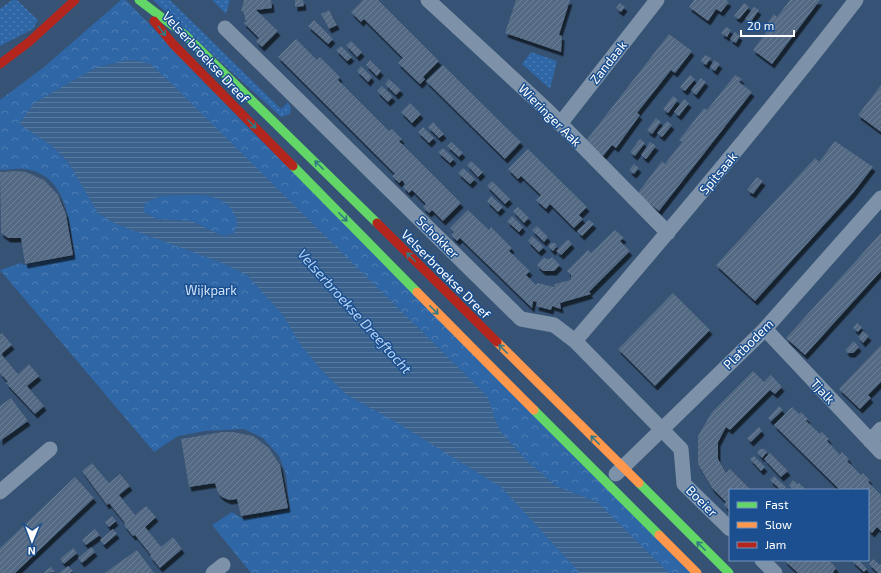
<svg xmlns="http://www.w3.org/2000/svg" width="881" height="573" font-family="'Exo 2',sans-serif">
  <defs>
    <pattern id="grass-dots" width="8" height="8" patternUnits="userSpaceOnUse"><rect width="8" height="8" fill="#2f66a5"/><path d="M2 2h.1M6 6h.1" fill="none" stroke="#4e7db2" stroke-width="1.8" stroke-linecap="round"/></pattern>
    <pattern id="forest-crowns" width="20" height="18" patternUnits="userSpaceOnUse"><rect width="20" height="18" fill="#2f66a5"/><path d="M2 6a3 3 0 1 1 6 0M12 15a3 3 0 1 1 6 0" fill="none" stroke="#4e7db2"/></pattern>
    <pattern id="water-rules" width="6" height="5" patternUnits="userSpaceOnUse"><rect width="6" height="5" fill="#3b618d"/><path d="M0 2.5h6" fill="none" stroke="#58799e"/></pattern>
    <pattern id="building-hatch" width="6" height="6" patternUnits="userSpaceOnUse"><rect width="6" height="6" fill="#526984"/><path d="M-1 1l2-2M0 6l6-6M5 7l2-2" fill="none" stroke="#6c8096"/></pattern>
    <filter id="shadow"><feDropShadow dx="2.5" dy="4.5" stdDeviation="0" flood-color="#0009"/></filter>
  </defs>
  <rect width="100%" height="100%" fill="#365274"/>
  <!-- grass -->
  <path fill="url(#grass-dots)" d="M12,0H17L38,20L33,29L0,46V9Z
    M153,0H170L281,109L288,102L291,109L290,114L281,117Z
    M212,0H230L226,14Z
    M531,52L557,61L550,89L522,64Z"/>
  <!-- forest -->
  <path fill="url(#forest-crowns)" d="M121,0H126L246,125L692,573H251L212,525L232,512L243,519L290,510L286,474L279,456L263,438L244,429L205,431L178,436L154,452L0,270L21,263L24,265L75,256C69,223 68,175 25,169C17,168 8,170 0,170V100L44,67Z"/>
  <!-- water -->
  <path fill="url(#water-rules)" fill-rule="evenodd" d="M135,60L150,64L170,82L488,397L494,417L501,432L527,461L556,486L597,502L669,573H580L501,487L394,421L347,395L323,372L300,344L283,315L247,275L220,262L116,224L98,213L68,162L52,146L19,124L34,103L95,68L123,61ZM161,196C184,196 217,189 232,210C238,219 238,223 234,233L225,236L220,235L192,221L157,219L144,212L145,203Z"/>
  <!-- building -->
  <path fill="url(#building-hatch)" filter="url(#shadow)" d="M244,0H271L272,8L256,10L278,31L262,47L256,41L259,38L243,22H246L243,11H241Z
    M295,0H303L304,6L295,7Z
    M363,0H378L439,61L423,77L425,79L420,84L398,63L403,58L364,19L361,22L351,12Z
    M516,0H570L559,35L562,36L561,52L505,33Z
    M694,0H726L729,2L721,12L716,9L708,21L689,7Z
    M790,0H820L772,64L753,50L769,28L766,25L774,14L777,17Z
    M620,3L625,7L621,12L616,8Z
    M744,3L749,7L739,19L734,16Z
    M754,7L759,10L750,23L745,19Z
    M329,10L337,25L329,29L321,14Z
    M314,20L333,39L328,44L308,26Z
    M726,27L731,30L727,37L721,33Z
    M735,32L740,36L736,43L730,39Z
    M669,34L692,51L675,73L671,70L637,113L640,115L616,148L612,145L603,156L585,142Z
    M296,39L317,60L320,57L340,77L338,80L389,131L392,129L402,139L399,141L461,203L443,221L432,210L429,213L423,207L426,204L412,190L409,193L403,187L405,184L402,180L399,183L392,176L395,174L278,57Z
    M351,41L362,52L357,57L346,45Z
    M341,46L352,57L347,61L336,50Z
    M705,55L711,58L706,65L701,61Z
    M370,60L381,71L377,76L366,65Z
    M714,60L720,64L715,71L710,67Z
    M443,65L521,142L505,159L426,81Z
    M361,66L372,77L368,82L357,71Z
    M690,75L695,79L685,91L680,87Z
    M735,75L742,79L739,82L752,92L659,211L637,194L662,161L665,164L682,142L679,140L704,108L707,110Z
    M701,78L706,82L696,95L691,90Z
    M389,79L401,90L396,95L385,84Z
    M881,85V132L858,115Z
    M382,86L393,97L388,102L377,91Z
    M673,96L678,100L668,113L663,109Z
    M684,99L689,103L679,116L674,112Z
    M410,103L421,114L412,123L401,112Z
    M656,118L661,122L652,134L647,130Z
    M667,121L672,125L662,137L657,133Z
    M433,122L444,134L439,138L428,127Z
    M423,127L434,138L429,143L418,132Z
    M640,139L645,143L635,156L630,152Z
    M835,141L873,167L853,193L755,301L716,265L815,158L819,162Z
    M452,142L463,153L459,157L447,146Z
    M650,142L656,146L646,159L641,155Z
    M443,148L454,159L450,163L438,152Z
    M528,149L587,207L579,215L583,219L574,228L550,204L546,209L536,200L541,195L521,176L518,179L508,169Z
    M471,161L483,172L478,177L467,165Z
    M634,164L639,168L634,174L629,170Z
    M463,168L475,179L470,184L458,173Z
    M15,171L26,172L44,180L58,195L66,214L73,255L25,264L21,238H8L1,233L0,172Z
    M757,177L763,181L753,194L747,190Z
    M492,181L510,199L505,204L487,186Z
    M491,196L503,207L498,212L487,201Z
    M518,207L529,218L524,223L513,211Z
    M468,210L489,230L491,227L512,248L509,251L530,271L526,275L536,285L538,283L554,287L555,284L571,280V275L567,271L588,250L591,253L615,230L624,238L620,241L630,251L589,292L591,294L560,303L561,309L552,306L551,310L536,306L537,302L533,301L532,308L460,238L457,241L451,235L454,232L450,228Z
    M512,216L523,227L519,232L507,221Z
    M589,220L594,224L582,236L577,231Z
    M537,226L548,237L544,242L532,230Z
    M881,233V271L805,355L786,338Z
    M532,236L544,247L539,252L528,241Z
    M568,239L572,244L561,255L556,251Z
    M551,243H555L557,246L553,251L548,246Z
    M544,257L546,259H550L552,257L560,265L554,271H543L537,265Z
    M673,293L710,330L655,386L618,349Z
    M857,323L862,327L858,332L853,328Z
    M863,331L869,336L863,343L858,337Z
    M2,333L12,345L1,354L18,374L29,364L39,376L27,386L44,406L35,414L6,383L8,382L0,373V335Z
    M854,341L859,347L853,353H848L845,350Z
    M881,345V382L868,395L871,398L860,409L839,389Z
    M753,371L764,382L771,375L782,387L775,394L770,390L730,430L726,427L718,442V459L726,473L730,469L751,490H730V511L724,505L726,502L712,488L698,464V436L712,412Z
    M11,398L28,421L0,441V406Z
    M779,406L783,410L771,421L768,418Z
    M792,407L799,414L801,412L808,419L806,421L820,434L822,432L829,439L827,441L840,455L842,452L849,459L847,461L861,475L863,473L870,480L868,482L881,495V531L877,527L872,533L868,529V490H840L774,425Z
    M759,427L762,431L751,442L747,438Z
    M222,432H233L253,436L269,448L280,465L288,508L241,516L237,499L229,500L222,497L218,493L215,483L189,487L181,439Z
    M760,449H764L767,452L762,458L757,452Z
    M770,453L788,471L781,477L764,459Z
    M754,456L765,467L761,471L750,459Z
    M92,463L109,483L120,474L130,486L119,495L135,515L146,506L156,517L145,527L161,547L173,537L182,549L160,568L150,556L151,555L135,535L133,536L124,525L125,523L109,503L107,505L82,471Z
    M774,476L786,487L783,490H781L770,480Z
    M75,477L94,498L15,573H0V548Z
    M793,480L797,484L799,483L806,490H793L789,485Z
    M112,516L116,521L109,527L105,522Z
    M95,529L100,535L86,545L82,540Z
    M113,529L117,534L104,545L100,540Z
    M91,547L95,552L82,563L78,558Z
    M73,548L77,553L64,564L60,559Z
    M137,550L154,573H105L113,567Z
    M873,559L880,565L881,564V573H878L869,564Z
    M784,560H829L836,568L833,572L834,573H798Z
    M853,560H859L867,569L864,572L852,561Z
    M68,566L73,571L70,573H59Z
    M51,567L55,572L43,573Z"/>
  <g fill="none" stroke-linecap="round" stroke-linejoin="round">
    <!-- street -->
    <path stroke="#7d92a8" stroke-width="15" d="M428,0L547,110L668,233
      M225,28L521,319L554,325L575,341L681,449L684,484L730,529
      M560,124L657,0
      M765,329L881,452
      M575,341C671,229 766,117 856,0
      M870,441L881,429
      M616,474L765,329L881,198
      M0,492L50,449
      M762,560L775,573
      M213,573L223,565"/>
    <!-- fast -->
    <path stroke="#63d668" stroke-width="9" d="M139,0L185,35L377,223
      M293,166L417,292
      M534,410L659,535
      M639,483L729,573"/>
    <!-- slow -->
    <path stroke="#ff974d" stroke-width="9" d="M417,292L534,410
      M497,342L639,483
      M659,535L697,573"/>
    <!-- jam -->
    <path stroke="#b3261e" stroke-width="9" d="M154,21L173,44L293,166
      M0,64L29,42L75,0
      M377,223L497,342"/>
  </g>
  <!-- one-way arrows -->
  <defs><path id="oneway-shaft" d="M-6 0H5M1.5-3L5.5 0L1.5 3" fill="none" stroke-width="1.6" stroke-linecap="round" stroke-linejoin="round"/></defs>
  <g stroke="#317883">
    <use href="#oneway-shaft" transform="translate(162 31) rotate(52)"/>
    <use href="#oneway-shaft" transform="translate(252 124) rotate(46)"/>
    <use href="#oneway-shaft" transform="translate(319 165) rotate(-135)"/>
    <use href="#oneway-shaft" transform="translate(343 217) rotate(45)"/>
    <use href="#oneway-shaft" transform="translate(411 257) rotate(-135)"/>
    <use href="#oneway-shaft" transform="translate(434 310) rotate(45)"/>
    <use href="#oneway-shaft" transform="translate(503 349) rotate(-135)"/>
    <use href="#oneway-shaft" transform="translate(595 440) rotate(-135)"/>
    <use href="#oneway-shaft" transform="translate(701 546) rotate(-135)"/>
  </g>
  <g text-anchor="middle" dominant-baseline="central" stroke-width="3" stroke-linejoin="round" paint-order="stroke">
    <!-- street labels -->
    <g font-size="13" fill="#fff" stroke="#1b4f8f">
      <text transform="translate(206 57) rotate(47)">Velserbroekse Dreef</text>
      <text transform="translate(608 62) rotate(-52)">Zandaak</text>
      <text transform="translate(550 115) rotate(45)">Wieringer Aak</text>
      <text transform="translate(718 173) rotate(-50)">Spitsaak</text>
      <text transform="translate(438 237) rotate(45)">Schokker</text>
      <text transform="translate(446 274) rotate(45)">Velserbroekse Dreef</text>
      <text transform="translate(748 344) rotate(-45)">Platbodem</text>
      <text transform="translate(823 391) rotate(47)">Tjalk</text>
      <text transform="translate(702 501) rotate(45)">Boeier</text>
    </g>
    <!-- park labels -->
    <g font-size="13" fill="#cfe3fa" stroke="#1b4f8f">
      <text x="211" y="290">Wijkpark</text>
    </g>
    <!-- water labels -->
    <g font-size="14" font-style="italic" fill="#b5d3f5" stroke="#1b4f8f">
      <text transform="translate(355 311) rotate(48)">Velserbroekse Dreeftocht</text>
    </g>
  </g>
  <!-- legend -->
  <rect x="729" y="489" width="140" height="72" fill="#1b4f8f" stroke="#7695bc"/>
  <rect x="737" y="502" width="20" height="6" fill="#63d668" stroke="#7695bc"/>
  <text x="765" y="509" font-size="12" fill="#ffffff">Fast</text>
  <rect x="737" y="522" width="20" height="6" fill="#ff974d" stroke="#7695bc"/>
  <text x="765" y="529" font-size="12" fill="#ffffff">Slow</text>
  <rect x="737" y="542" width="20" height="6" fill="#b3261e" stroke="#7695bc"/>
  <text x="765" y="549" font-size="12" fill="#ffffff">Jam</text>
  <!-- north arrow -->
  <g transform="translate(32 541) rotate(181)" stroke="#1b4f8f" stroke-width="3" paint-order="stroke">
  <path d="M0-3L7 15L0 10L-7 15Z" fill="#ffffff"/>
  <text y="-6" font-size="11" font-weight="bold" text-anchor="middle" fill="#ffffff">N</text>
  </g>
  <!-- scale -->
  <path d="M741 30v6h53v-6" fill="none" stroke="#ffffff" stroke-width="2"/>
  <text x="747" y="30" font-size="12" fill="#ffffff" stroke="#1b4f8f" stroke-width="3" paint-order="stroke">20 m</text>
</svg>
